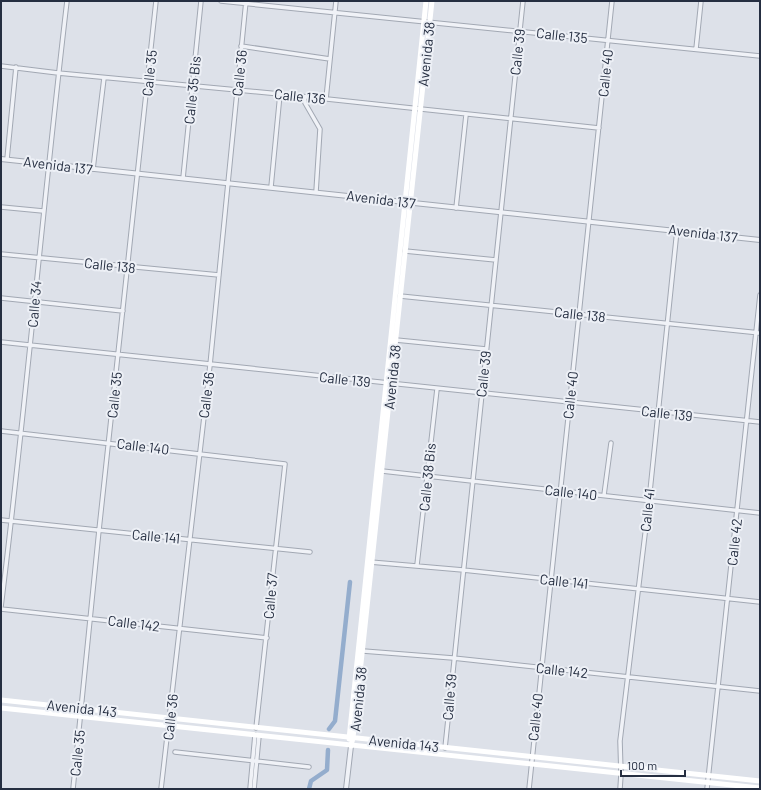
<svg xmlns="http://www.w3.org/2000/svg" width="761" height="790" font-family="Barlow,sans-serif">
  <rect width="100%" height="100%" fill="#dde1e9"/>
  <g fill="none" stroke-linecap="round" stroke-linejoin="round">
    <!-- canal -->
    <path stroke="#94adcd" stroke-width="4.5" d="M329,729L335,721L350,582
      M309,789L311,781L327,770L328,750"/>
    <!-- minor casing -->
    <g stroke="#a2a8b3" stroke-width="5.5">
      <path id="minor" d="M221,1L760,56
        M241,46L330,59
        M696,49L701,1
        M1,66L58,73L280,94L599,128
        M304,97L305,103L320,129L316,192
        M326,99L336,1
        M7,159L16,67
        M93,169L104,78
        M183,178L201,1
        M271,187L280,94
        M1,207L43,211
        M456,208L466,115
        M405,251L496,260
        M1,254L219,275
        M400,296L760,333
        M1,298L123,311
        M396,340L486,349
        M1,342L760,422
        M1,431L285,464L256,728
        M382,471L760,513
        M604,495L611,443
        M1,520L310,552
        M370,562L463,570L760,602
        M417,565L437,389
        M1,607C26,405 43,203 67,1
        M1,609L267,638
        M363,651L453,658L760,691
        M445,748L523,1
        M175,752L309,767
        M73,789L99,530L156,1
        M161,789L210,365L246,1
        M250,789L255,735
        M254,789L259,736
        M529,789L612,1
        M620,789L621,774L620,741L649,501L677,230
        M707,789L760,295"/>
    </g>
    <!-- tertiary casing -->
    <g stroke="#a2a8b3" stroke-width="6">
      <path id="tertiary" d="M1,159L760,240
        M346,789L351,746"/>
    </g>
    <!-- minor -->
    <use href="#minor" stroke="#f0f2f7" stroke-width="3.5"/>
    <!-- tertiary -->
    <use href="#tertiary" stroke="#f0f2f7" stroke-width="4"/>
    <!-- secondary -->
    <path stroke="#fff" stroke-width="5" d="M1,700L760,781
      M1,708L760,788
      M349,739L426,1
      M351,746L353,738L432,1"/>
  </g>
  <g text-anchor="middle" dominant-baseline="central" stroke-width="4" stroke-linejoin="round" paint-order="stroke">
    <!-- street labels -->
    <g font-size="14" fill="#252e41" stroke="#edf0f6">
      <text transform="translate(562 35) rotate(6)">Calle 135</text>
      <text transform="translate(517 52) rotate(-84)">Calle 39</text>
      <text transform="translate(426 54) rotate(-84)">Avenida 38</text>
      <text transform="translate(149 73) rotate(-84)">Calle 35</text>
      <text transform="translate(239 73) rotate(-84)">Calle 36</text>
      <text transform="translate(605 73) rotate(-84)">Calle 40</text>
      <text transform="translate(192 90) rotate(-84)">Calle 35 Bis</text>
      <text transform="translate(300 96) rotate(6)">Calle 136</text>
      <text transform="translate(58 165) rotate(7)">Avenida 137</text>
      <text transform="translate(381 199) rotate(7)">Avenida 137</text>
      <text transform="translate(703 233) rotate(7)">Avenida 137</text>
      <text transform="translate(110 265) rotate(6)">Calle 138</text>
      <text transform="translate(34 304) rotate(-85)">Calle 34</text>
      <text transform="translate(580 314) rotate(6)">Calle 138</text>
      <text transform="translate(483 374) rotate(-84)">Calle 39</text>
      <text transform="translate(392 377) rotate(-84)">Avenida 38</text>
      <text transform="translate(345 379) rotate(6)">Calle 139</text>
      <text transform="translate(114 395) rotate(-84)">Calle 35</text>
      <text transform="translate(206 395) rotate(-83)">Calle 36</text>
      <text transform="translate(570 395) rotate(-84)">Calle 40</text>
      <text transform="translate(667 413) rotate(6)">Calle 139</text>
      <text transform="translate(143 446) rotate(7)">Calle 140</text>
      <text transform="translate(427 477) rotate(-84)">Calle 38 Bis</text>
      <text transform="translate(571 492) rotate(6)">Calle 140</text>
      <text transform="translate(647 510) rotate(-84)">Calle 41</text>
      <text transform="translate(156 536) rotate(5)">Calle 141</text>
      <text transform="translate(734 542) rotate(-84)">Calle 42</text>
      <text transform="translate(564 581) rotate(6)">Calle 141</text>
      <text transform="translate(270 596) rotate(-85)">Calle 37</text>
      <text transform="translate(134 623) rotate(7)">Calle 142</text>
      <text transform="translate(562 670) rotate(6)">Calle 142</text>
      <text transform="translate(449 697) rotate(-85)">Calle 39</text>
      <text transform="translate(358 699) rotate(-84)">Avenida 38</text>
      <text transform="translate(82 708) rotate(6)">Avenida 143</text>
      <text transform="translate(170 717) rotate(-84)">Calle 36</text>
      <text transform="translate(535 717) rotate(-84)">Calle 40</text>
      <text transform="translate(404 743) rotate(6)">Avenida 143</text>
      <text transform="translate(77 753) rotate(-84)">Calle 35</text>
    </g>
  </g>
  <!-- border -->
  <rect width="761" height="790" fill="none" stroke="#252e41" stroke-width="4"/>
  <!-- scale -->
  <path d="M621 770v6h64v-6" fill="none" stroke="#252e41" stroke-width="2"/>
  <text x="627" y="770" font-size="12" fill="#252e41" stroke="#edf0f6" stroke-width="3" paint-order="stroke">100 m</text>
</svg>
